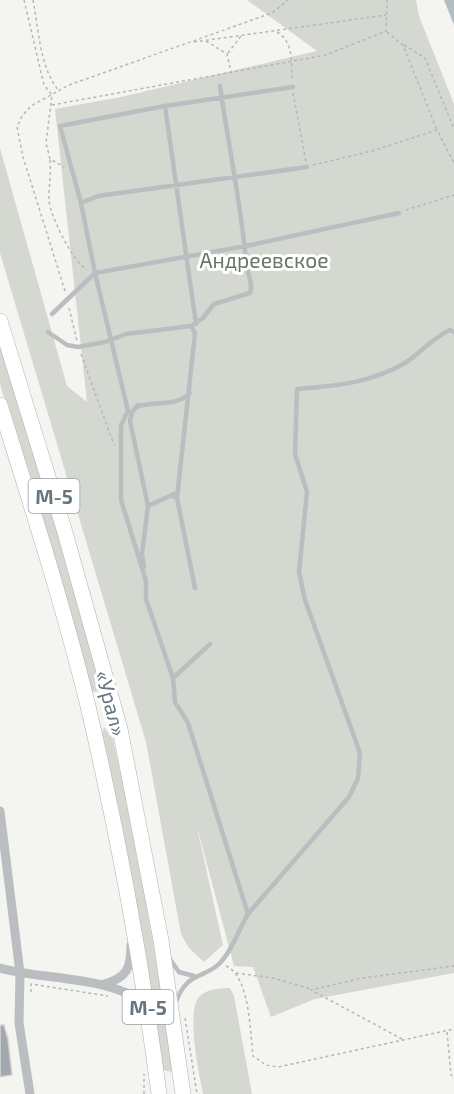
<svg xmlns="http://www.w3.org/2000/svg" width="454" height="1094" font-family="'Exo 2',sans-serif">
  <rect width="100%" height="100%" fill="#f4f4f1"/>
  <!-- green -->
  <path fill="#d4d8d1" d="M247,0H416L419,16L454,104V973L315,999L271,1017L253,967L234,966L196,823L223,945L204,962L189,948L181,934L146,742L0,253V148L67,386L87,402L55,109L121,97L317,51Z
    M0,339L101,680L100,689L96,692L92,691L0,384Z
    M104,727L113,739L136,844L174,1065L171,1072L163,1070L102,734Z
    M230,988L234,996L252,1094H203C199,1074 186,1012 199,997C207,988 220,989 230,988Z"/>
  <!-- water -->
  <path fill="#b2bec1" d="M444,0H454V25Z"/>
  <!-- building -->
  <path fill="#a2a9ad" stroke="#d6d5d4" stroke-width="1.5" d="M0,1025H4L8,1039L12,1075L0,1077Z"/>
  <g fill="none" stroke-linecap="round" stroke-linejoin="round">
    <!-- primary casing -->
    <g stroke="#aeb2b5" stroke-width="16">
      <path id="primary" d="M0,321L64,529L120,729L161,940L183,1094
        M0,405C31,505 63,604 88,706C118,834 142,964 159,1094"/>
    </g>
    <!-- path -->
    <path stroke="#b4b7b9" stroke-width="1.5" stroke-dasharray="3 3" stroke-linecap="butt" d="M24,0L44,85L52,95L46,143L50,159L64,167
      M33,0C39,30 39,66 59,91
      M277,32C294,42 291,62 292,79
      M387,32L403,45L437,130
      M206,41L227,54L231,72
      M194,42L386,15
      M404,45L425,58L454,129
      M228,53L241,36
      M293,93L306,162
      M52,105L326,55L386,31L387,0
      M50,160C51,174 49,186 49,199C49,215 74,263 87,270
      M313,165L372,151L437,130L454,163
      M406,210L454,195
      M65,291L23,157L17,127L22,116L31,106L69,85L272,13L288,0
      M69,308L77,341
      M81,354L114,445
      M226,966C250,976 250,1032 253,1056L266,1065L278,1067L454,1029
      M236,973L273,978L311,989
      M31,992V984L108,996
      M129,1005L136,1013
      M185,1018L197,1094
      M447,1032L451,1075L454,1077
      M402,1039L311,990L362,978L454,966
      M144,1094V1074"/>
    <!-- lane -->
    <path stroke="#babec0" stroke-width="4.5" d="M165,106L196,324
      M81,203L98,196L307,167
      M52,314L95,273L246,246L399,213
      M48,332L67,345L78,347L105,342L126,334L191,326L203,318L214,304L250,293C254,283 246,272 246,261C241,204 228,143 220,86
      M138,405L132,412L130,421L148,506L142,554L144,567
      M136,407C152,400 176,408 190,393
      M173,496L177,498L195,588
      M177,498L195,333L191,326
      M148,506L174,494
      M173,678L210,644
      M248,914L349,797L358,778L360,753L305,600L299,572L307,492L295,454L297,389C335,386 371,383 405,363C421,353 432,338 450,330L454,332
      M169,958L179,972L194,976
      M176,1002C187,971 204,979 220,963C232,951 239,929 248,914L188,723L175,702L173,678L146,599V581L121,500V425L128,411L95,273L81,203L60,126L165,106L293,87"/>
    <!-- street -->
    <path stroke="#babec0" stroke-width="9" d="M0,811L20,973L19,1023L30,1094
      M0,968C38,979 111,977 139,1001
      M104,984C127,978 131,968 131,945"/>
    <!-- primary -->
    <use href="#primary" stroke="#fff" stroke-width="15"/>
  </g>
  <g text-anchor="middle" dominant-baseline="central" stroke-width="6" stroke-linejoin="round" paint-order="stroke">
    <!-- shield labels -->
    <g fill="#fff" stroke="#959ea5" stroke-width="1.5">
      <rect x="28.5" y="479" width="51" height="34" rx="4.5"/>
      <rect x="122.5" y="990" width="51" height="34" rx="4.5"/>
    </g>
    <g font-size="20" font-weight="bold" fill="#67757e">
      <text x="54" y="496">М-5</text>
      <text x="148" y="1007">М-5</text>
    </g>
    <!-- park labels -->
    <g font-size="21" fill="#697665" stroke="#fff">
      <text x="264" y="259">Андреевское</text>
    </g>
    <!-- street labels -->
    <g font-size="21" fill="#67757e" stroke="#fff">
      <text transform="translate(112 703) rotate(75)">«Урал»</text>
    </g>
  </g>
</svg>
